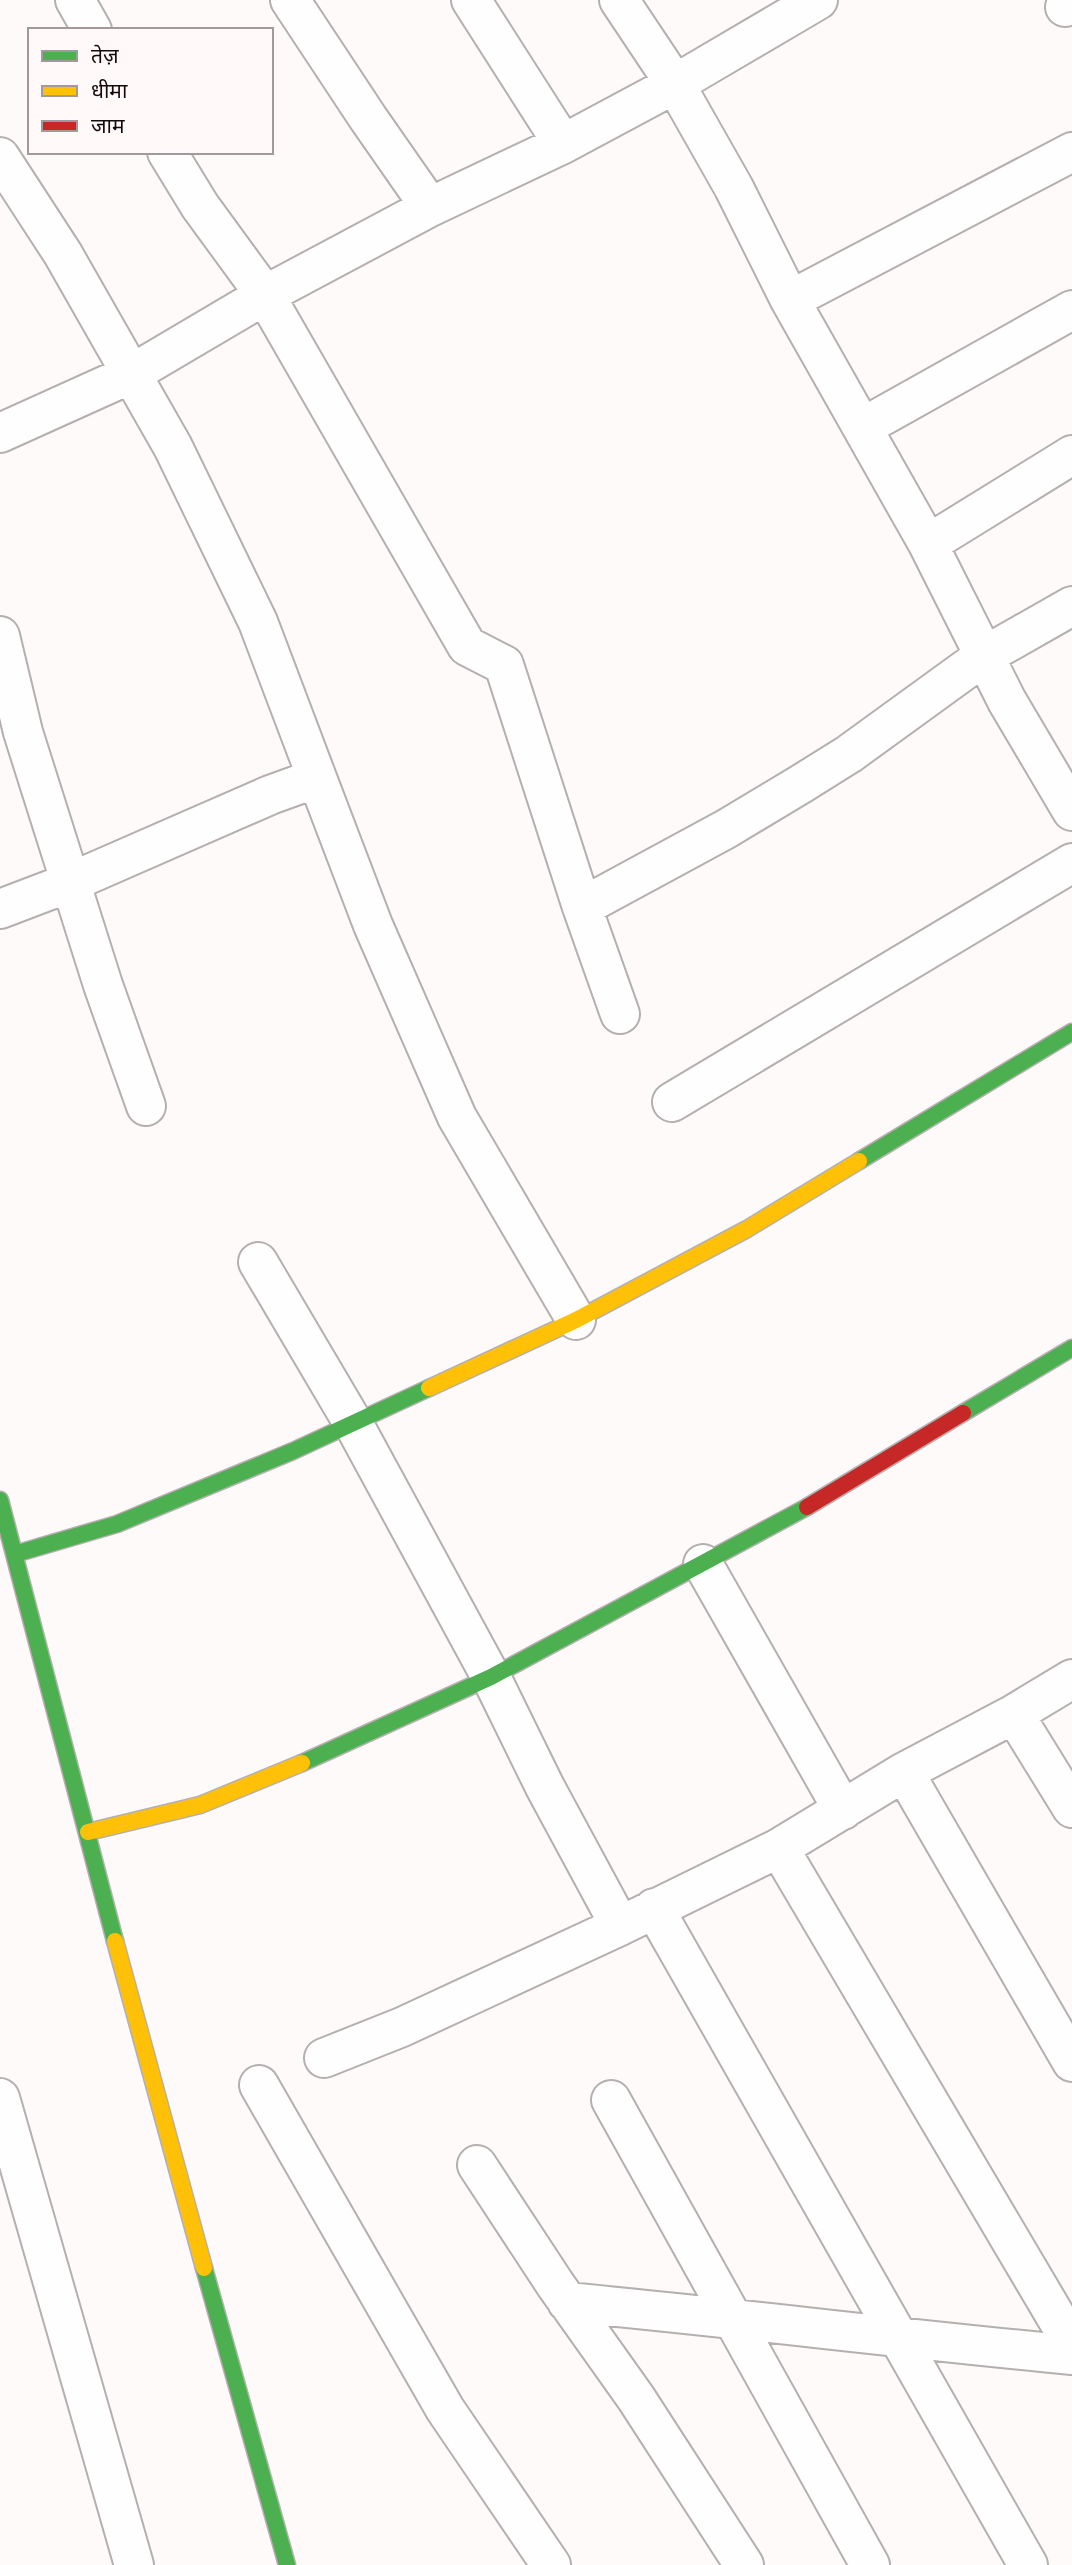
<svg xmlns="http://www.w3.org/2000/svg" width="1072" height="2565" font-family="'Exo 2','Noto Sans Devanagari',sans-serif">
  <rect width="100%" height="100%" fill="#fefafa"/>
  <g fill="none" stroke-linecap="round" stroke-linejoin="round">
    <!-- street casing -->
    <g stroke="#b5afaf" stroke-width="42">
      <path id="street" d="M75,0L92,30
        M290,0L368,118L430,207
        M471,0L563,144
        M619,0L675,84L734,188L790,300L928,544L1007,701L1072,811
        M1065,7L1072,3
        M167,152L200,206L265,295L467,646L504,665L582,907L620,1014
        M0,157L63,254L173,447L258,622L317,778
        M790,300L1072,152
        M863,427L1072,310
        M0,433L133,373L265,295L430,207L563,144L675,84L818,0
        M928,544L1072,455
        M0,636L23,732L103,985L146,1106
        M582,907L726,829L801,784L849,754L984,656L1072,606
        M0,909L71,882L270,795L317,778L373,925L457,1117L576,1320
        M672,1102L1072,863
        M258,1262L353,1423L491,1677L545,1787L620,1926
        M703,1564L843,1810
        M1014,1714L1072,1808
        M904,1772L1072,2062
        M779,1848L1072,2344
        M654,1908L1028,2565
        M324,2058L402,2027L620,1926L779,1848L904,1772L1014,1714L1072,1679
        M259,2085L445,2409L551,2565
        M0,2098L134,2565
        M611,2100L870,2565
        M477,2165L555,2284L636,2398L744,2565
        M567,2302C736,2318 904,2339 1072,2355"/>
    </g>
    <!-- fast casing -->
    <g stroke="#b5afaf" stroke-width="19">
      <path id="fast" d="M859,1161L1072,1032
        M963,1413L1072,1348
        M0,1500L115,1941
        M15,1554L117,1524L293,1451L429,1388
        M302,1763L491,1677L807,1507
        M204,2268L287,2565"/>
    </g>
    <!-- slow casing -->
    <g stroke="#b5afaf" stroke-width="19">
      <path id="slow" d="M429,1388L576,1320L747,1229L859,1161
        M88,1832L200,1805L302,1763
        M115,1941L204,2268"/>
    </g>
    <!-- jam casing -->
    <g stroke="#b5afaf" stroke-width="19">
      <path id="jam" d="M807,1507L963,1413"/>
    </g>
    <!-- street -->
    <use href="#street" stroke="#fffefe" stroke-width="38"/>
    <!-- fast -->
    <use href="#fast" stroke="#4caf50" stroke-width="16"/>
    <!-- slow -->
    <use href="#slow" stroke="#ffc107" stroke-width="16"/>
    <!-- jam -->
    <use href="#jam" stroke="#c62828" stroke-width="16"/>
  </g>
  <!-- legend -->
  <rect x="28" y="28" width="245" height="126" fill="#fff9f9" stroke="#a1999a" stroke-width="2"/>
  <rect x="42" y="51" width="35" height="10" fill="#4caf50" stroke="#a1999a" stroke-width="2"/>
  <text x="91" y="63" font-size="21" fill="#130a0b">तेज़</text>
  <rect x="42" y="86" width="35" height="10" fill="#ffc107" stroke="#a1999a" stroke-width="2"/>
  <text x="91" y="98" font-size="21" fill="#130a0b">धीमा</text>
  <rect x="42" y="121" width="35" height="10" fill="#c62828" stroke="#a1999a" stroke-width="2"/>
  <text x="91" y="133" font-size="21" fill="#130a0b">जाम</text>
</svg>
